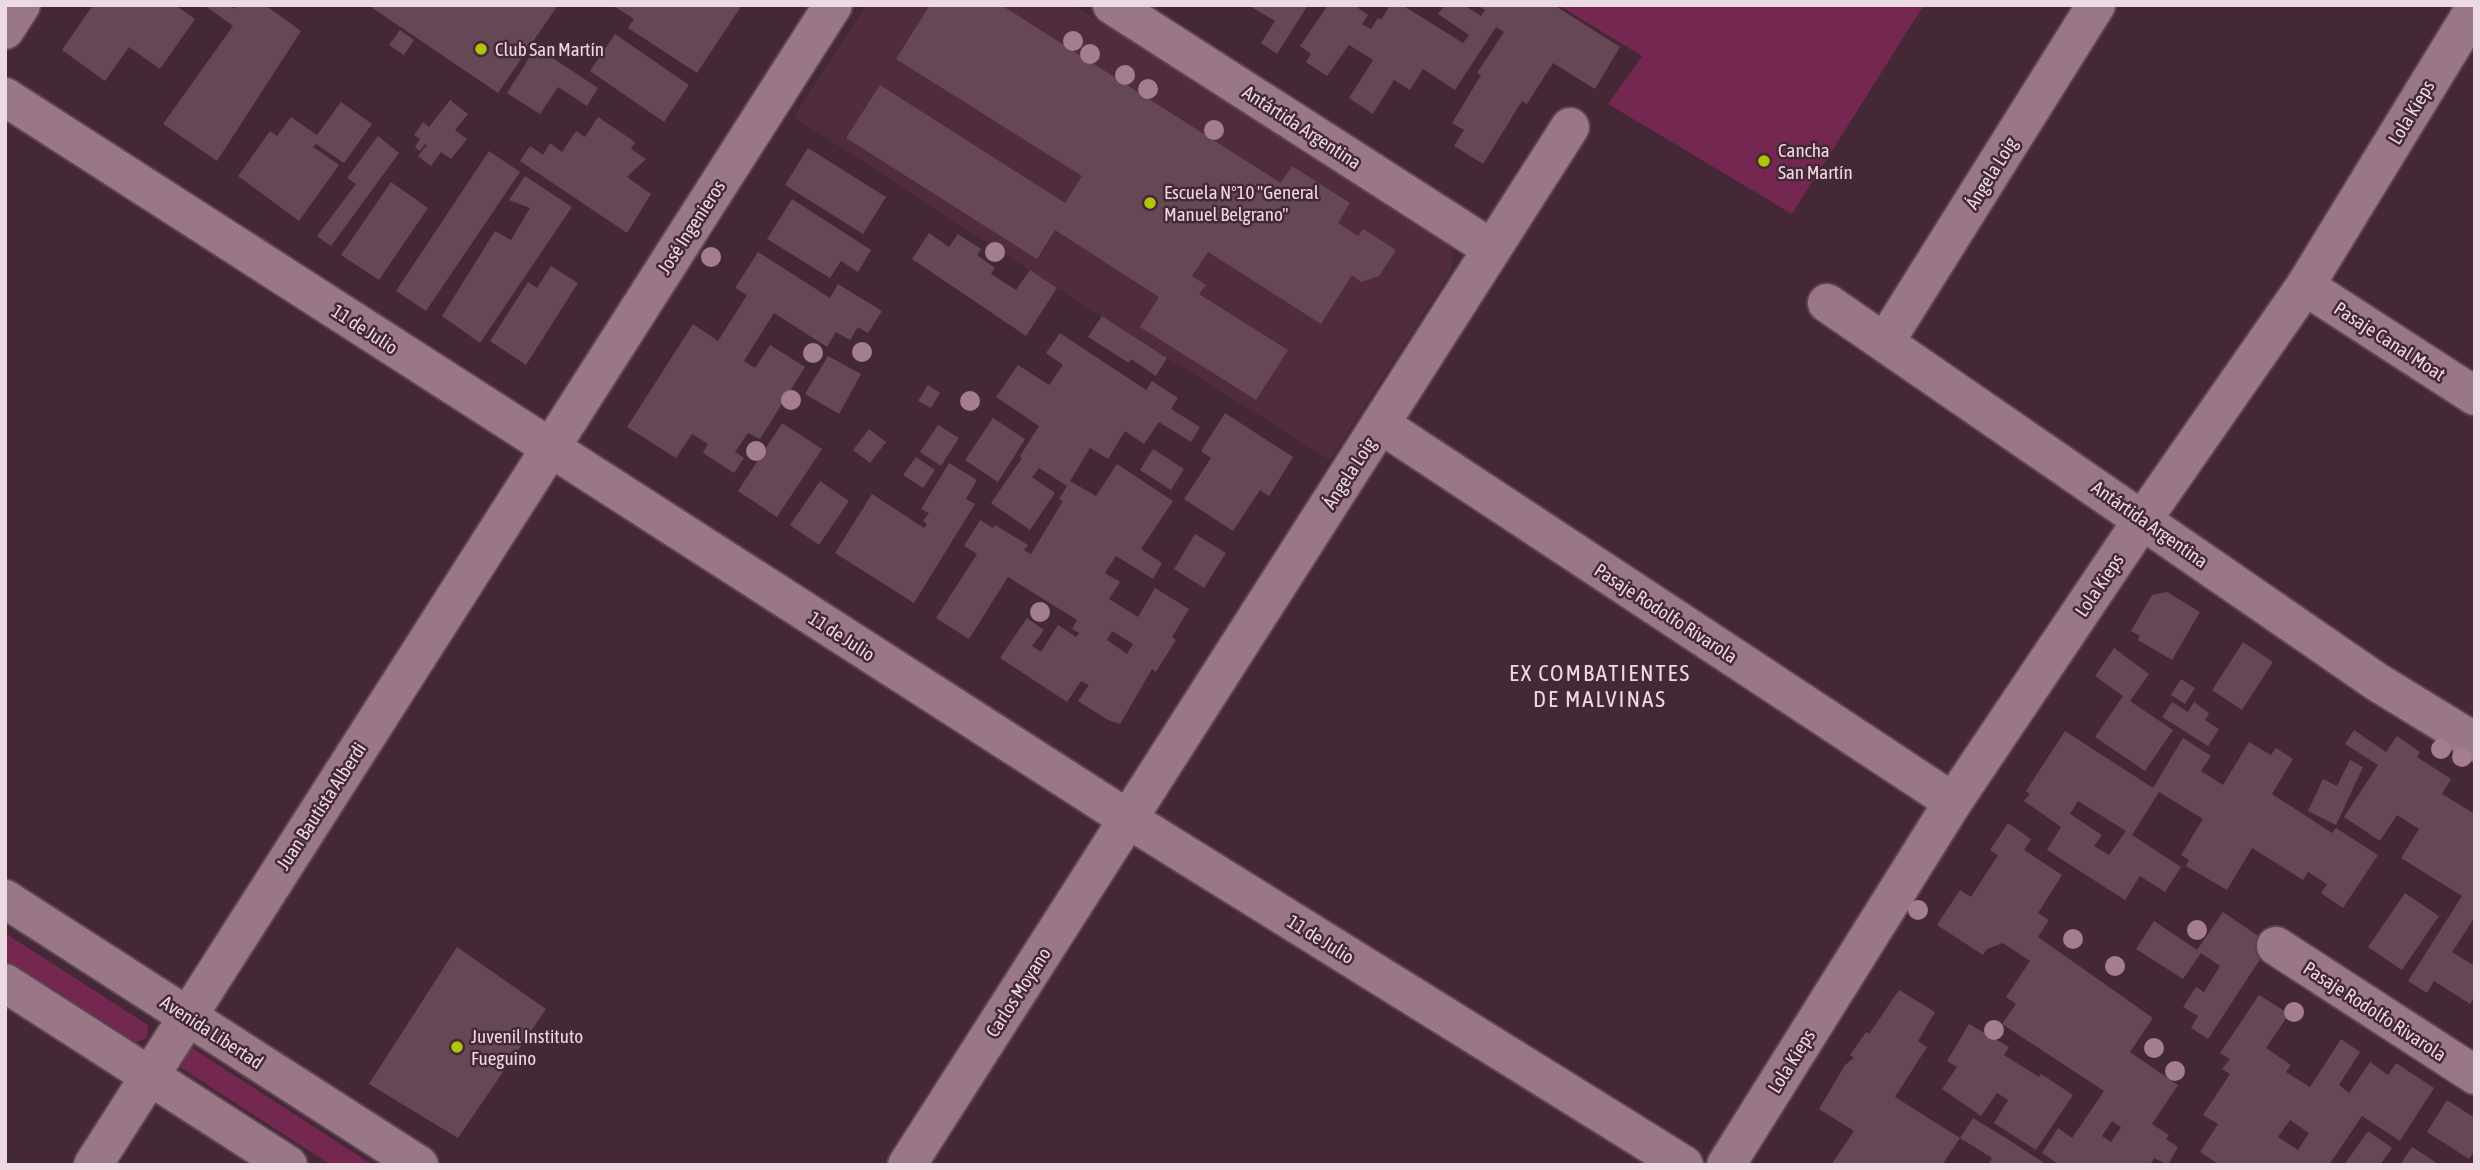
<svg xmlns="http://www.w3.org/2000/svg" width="2480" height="1170" font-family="'Asap Condensed',sans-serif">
  <rect width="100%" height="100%" fill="#442835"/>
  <!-- built -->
  <path fill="#502c3e" d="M866,5H1073L1440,234L1448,242L1453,253L1452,265L1448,276L1330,460L1057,288L794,117Z"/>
  <!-- green -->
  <path fill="#732751" d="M1558,5H1924L1792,214L1608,104L1642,56Z
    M5,933L148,1025L147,1038L136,1042L5,959Z
    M189,1046L373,1165H331L178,1066Z"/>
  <!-- building -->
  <path fill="#664756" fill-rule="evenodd" d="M93,5H175L195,19L160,69L129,47L105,81L62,50Z
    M204,5H229L234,9L237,5H265L301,31L217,161L163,124L233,26Z
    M368,5H558L498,93Z
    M612,5H742L697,73L628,28L634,19Z
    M930,5H1001L1281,183L1292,166L1350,203L1338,223L1358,236L1363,229L1396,250L1379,276L1361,282L1352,275L1321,324L1208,252L1192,276L1206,285L1199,294L1288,350L1256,400L1140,327L1159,297L1055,230L1037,259L846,138L880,85L1065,203L1082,176L896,59Z
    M1248,5H1308L1277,54L1261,43L1275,21Z
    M1328,5H1354L1368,15L1362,24L1371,29L1378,18L1381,20L1390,5H1402L1463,43L1469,35L1438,14L1445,5H1464L1481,16L1485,10L1477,5H1554L1620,47L1595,89L1553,63L1527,104L1522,101L1483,164L1454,146L1464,130L1452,123L1481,75L1477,73L1504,32L1496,27L1455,90L1423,69L1410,90L1394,80L1373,114L1349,98L1373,60L1349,45L1327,76L1306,62L1311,54L1300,46Z
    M400,30L414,40L404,55L389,45Z
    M615,34L689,85L664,122L590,71Z
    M536,47L598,88L587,106L558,87L540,114L507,93Z
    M450,100L468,114L455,130L467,139L451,159L441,152L431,166L418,156L427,145L425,144L420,151L415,147L420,139L414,135L423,122L429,127Z
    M341,102L372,124L344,163L316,144L313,147L339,165L299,221L238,176L270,131L277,136L291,117L317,135Z
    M598,117L635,142L631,149L646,159L627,177L651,194L627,233L520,161L530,146L543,155L550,143L562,152L576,131L585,137Z
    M378,136L399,153L331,246L317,236L356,184L347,178Z
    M808,148L886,197L863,234L785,185Z
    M489,151L520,172L426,311L396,291Z
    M525,176L572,207L480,343L442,316L495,231L511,240L530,208L509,200Z
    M391,182L428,208L379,280L341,255Z
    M792,199L871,250L858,272L841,261L830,278L767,239Z
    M929,233L949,247L958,234L981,249L977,255L995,268L991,274L1016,290L1030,270L1057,288L1026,336L912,259Z
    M758,252L830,298L838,284L882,311L868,333L858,327L850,340L836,332L827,347L774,313L744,361L755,368L770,345L805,367L760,439L748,433L735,452L744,458L734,473L703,453L708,444L692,434L676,458L627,427L693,324L718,341L747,295L735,288Z
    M551,266L578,283L526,365L490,341L528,282L537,288Z
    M1102,316L1167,358L1156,376L1131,359L1129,363L1088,337Z
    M1060,333L1146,390L1152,381L1178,398L1171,409L1200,427L1191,442L1159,422L1144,444L1125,431L1108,459L1090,448L1070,481L1096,496L1117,464L1173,501L1141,549L1162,563L1153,579L1116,556L1105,573L1120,582L1109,599L1138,617L1155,588L1189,609L1172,637L1176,640L1156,672L1152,669L1120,724L1108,720L1078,701L1089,685L1081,681L1067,702L1000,658L1027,618L1044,630L1032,646L1041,652L1058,625L1076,637L1079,633L1072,629L1077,620L1008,577L969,639L936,618L977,554L964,546L980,520L993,528L995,525L1028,545L1024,550L1031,554L1063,501L1059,499L1067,486L1039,468L1032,477L1055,493L1030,530L991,503L1022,458L1020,456L1039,426L996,397L1018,365L1049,385L1063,365L1046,353ZM1112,631L1133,644L1127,654L1107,640Z
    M828,356L861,374L839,414L805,394Z
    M928,385L940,393L931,408L918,401Z
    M1225,413L1293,457L1269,496L1260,490L1233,531L1184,499L1211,458L1201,451Z
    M993,418L1025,439L998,482L965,460Z
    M782,423L822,449L777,517L738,491Z
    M938,425L959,438L941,466L920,452Z
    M869,429L886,442L870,463L853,450Z
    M1153,449L1184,469L1171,490L1140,470Z
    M916,457L935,470L923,488L903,475Z
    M949,463L977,480L966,499L975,504L914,603L835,553L872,494L924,528L927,524L923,521L929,513L921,509Z
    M820,481L849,501L819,545L790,525Z
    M1195,534L1226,553L1204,588L1174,569Z
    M2167,592L2200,612L2172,660L2138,640L2140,636L2131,631L2152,595Z
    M2243,642L2273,662L2242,710L2212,690Z
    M2114,648L2149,674L2130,701L2173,730L2145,771L2095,737L2123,696L2095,676Z
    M2181,679L2195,688L2185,704L2171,695Z
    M2172,702L2188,712L2194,702L2209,713L2205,720L2219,729L2208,746L2162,717Z
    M2354,730L2386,752L2397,736L2420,752L2417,757L2451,779L2442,794L2475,814V917L2452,952L2475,966V996L2470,1004L2434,981L2427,993L2408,981L2462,896L2401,858L2419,829L2397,815L2380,841L2344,817L2378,765L2345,744Z
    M2065,731L2153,788L2183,738L2211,756L2201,771L2223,785L2249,742L2271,755L2276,748L2293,759L2272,794L2332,833L2336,828L2378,855L2343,908L2321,893L2327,884L2308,872L2303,880L2252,848L2227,890L2186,866L2189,860L2181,855L2203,819L2159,792L2132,835L2181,867L2165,892L2140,876L2125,900L2047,850L2061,827L2024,801L2030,794L2026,791ZM2078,801L2126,831L2109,855L2094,846L2102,835L2070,814Z
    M2350,760L2363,767L2336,825L2308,811L2323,779L2337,786Z
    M2008,823L2031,839L2024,850L2062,875L2038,913L2049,920L2038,937L2153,1018L2130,1052L2178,1085L2152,1124L2169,1135L2166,1139L2178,1147L2168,1165L2154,1158L2150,1165H2060L2042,1153L2058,1128L2072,1138L2104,1091L2002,1024L2016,1004L2006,997L2030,961L2003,943L1987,949L1983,955L1937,925L1960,890L1971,897L1998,855L1990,850ZM2112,1121L2121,1127L2111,1142L2102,1136Z
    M2405,893L2439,916L2402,970L2368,947Z
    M2223,912L2270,944L2208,1039L2191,1028L2198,1016L2183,1007L2196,987L2204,992L2220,966L2201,953L2183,979L2136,949L2154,921L2197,950Z
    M457,947L546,1009L458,1138L369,1084Z
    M1899,990L1935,1012L1918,1041L1927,1047L1895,1097L1960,1138L1942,1165H1831L1854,1131L1819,1109L1845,1065L1854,1058L1850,1055L1866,1032L1869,1034Z
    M2259,995L2289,1014L2266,1048L2291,1065L2286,1072L2310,1087L2341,1039L2360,1052L2339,1085L2349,1093L2370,1062L2388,1075L2396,1063L2434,1088L2400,1141L2362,1116L2329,1165H2220L2200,1152L2218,1124L2203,1115L2230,1074L2222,1069L2230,1059L2220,1053ZM2290,1120L2309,1133L2298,1150L2278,1137Z
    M1969,1024L2009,1047L2004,1055L2039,1077L2041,1074L2073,1095L2036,1150L1994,1123L2008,1100L1997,1093L1981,1116L1942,1089L1957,1067L1947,1061Z
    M2447,1100L2475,1118V1150L2469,1159L2427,1132Z
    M1973,1118L2006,1138L2047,1165H1988L1992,1158L1960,1138Z
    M2368,1131L2392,1148L2380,1165H2344Z
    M2412,1147L2440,1165H2400Z"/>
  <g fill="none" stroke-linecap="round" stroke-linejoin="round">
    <!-- minor casing -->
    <g stroke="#5d4450" stroke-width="42">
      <path id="minor" d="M1112,5L1492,249
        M5,97L1128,819L1684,1165
        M2305,286L2475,396
        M1827,303L2377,682L2475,742
        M1885,342L2096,5
        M1380,424L1953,802
        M2276,946L2475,1075
        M93,1165L833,5
        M907,1165L1570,127
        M1726,1165L1953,802L2143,519L2305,286L2475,8"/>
    </g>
    <!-- tertiary casing -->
    <g stroke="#5d4450" stroke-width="42">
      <path id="tertiary" d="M5,30L21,5
        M5,899L419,1165
        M5,983L288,1165"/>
    </g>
    <!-- minor -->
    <use href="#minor" stroke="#997787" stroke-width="38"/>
    <!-- tertiary -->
    <use href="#tertiary" stroke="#997787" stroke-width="38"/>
  </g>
  <!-- trees -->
  <g fill="#a47d8f">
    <circle cx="1073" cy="41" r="10"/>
    <circle cx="1090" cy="54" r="10"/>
    <circle cx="1125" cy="75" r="10"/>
    <circle cx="1148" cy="89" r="10"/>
    <circle cx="1214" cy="130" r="10"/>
    <circle cx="995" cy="252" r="10"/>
    <circle cx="711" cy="257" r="10"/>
    <circle cx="862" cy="352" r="10"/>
    <circle cx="813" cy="353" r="10"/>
    <circle cx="791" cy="400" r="10"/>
    <circle cx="970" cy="401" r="10"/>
    <circle cx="756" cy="451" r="10"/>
    <circle cx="1040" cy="612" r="10"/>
    <circle cx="2441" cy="749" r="10"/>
    <circle cx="2462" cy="757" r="10"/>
    <circle cx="1918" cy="910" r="10"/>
    <circle cx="2197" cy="930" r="10"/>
    <circle cx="2073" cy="939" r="10"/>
    <circle cx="2115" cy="966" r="10"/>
    <circle cx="2294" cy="1012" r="10"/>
    <circle cx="1994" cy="1030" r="10"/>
    <circle cx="2154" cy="1048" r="10"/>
    <circle cx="2175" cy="1071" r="10"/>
  </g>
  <!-- markers -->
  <g fill="#afc506" stroke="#442835" stroke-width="2.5">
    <circle cx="481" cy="49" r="7"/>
    <circle cx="1764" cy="161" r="7"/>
    <circle cx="1150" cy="203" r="7"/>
    <circle cx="457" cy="1047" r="7"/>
  </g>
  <g text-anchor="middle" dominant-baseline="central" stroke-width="5" stroke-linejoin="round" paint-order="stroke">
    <!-- poi labels -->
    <g font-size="19" fill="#edd9e2" stroke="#442835" text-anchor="start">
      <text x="495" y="49">Club San Martín</text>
      <text x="1778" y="150">Cancha<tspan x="1778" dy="22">San Martín</tspan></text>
      <text x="1164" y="192">Escuela N°10 "General<tspan x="1164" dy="22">Manuel Belgrano"</tspan></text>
      <text x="471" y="1036">Juvenil Instituto<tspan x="471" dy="22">Fueguino</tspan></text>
    </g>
    <!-- street labels -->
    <g font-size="19" fill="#edd9e2" stroke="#442835">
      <text transform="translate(2411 112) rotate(-59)">Lola Kieps</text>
      <text transform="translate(1302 127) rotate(33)">Antártida Argentina</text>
      <text transform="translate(1991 173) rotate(-58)">Ángela Loig</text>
      <text transform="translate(691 227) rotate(-57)">José Ingenieros</text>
      <text transform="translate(365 329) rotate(33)">11 de Julio</text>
      <text transform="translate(2390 341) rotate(33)">Pasaje Canal Moat</text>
      <text transform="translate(1349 473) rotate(-57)">Ángela Loig</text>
      <text transform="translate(2150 524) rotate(35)">Antártida Argentina</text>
      <text transform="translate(2099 585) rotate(-56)">Lola Kieps</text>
      <text transform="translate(1666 613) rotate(33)">Pasaje Rodolfo Rivarola</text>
      <text transform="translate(842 636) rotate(33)">11 de Julio</text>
      <text transform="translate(321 806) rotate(-57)">Juan Bautista Alberdi</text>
      <text transform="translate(1321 939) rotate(32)">11 de Julio</text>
      <text transform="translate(1018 992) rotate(-57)">Carlos Moyano</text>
      <text transform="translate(2375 1011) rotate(33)">Pasaje Rodolfo Rivarola</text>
      <text transform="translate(212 1032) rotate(33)">Avenida Libertad</text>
      <text transform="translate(1791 1061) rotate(-58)">Lola Kieps</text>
    </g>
    <!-- quarter labels -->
    <g font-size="23" letter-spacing="2" fill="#edd9e2" stroke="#442835">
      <text x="1600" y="673">EX COMBATIENTES<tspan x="1600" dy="26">DE MALVINAS</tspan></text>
    </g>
  </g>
  <!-- border -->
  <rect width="2480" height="1170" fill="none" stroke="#edd9e2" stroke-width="14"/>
</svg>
